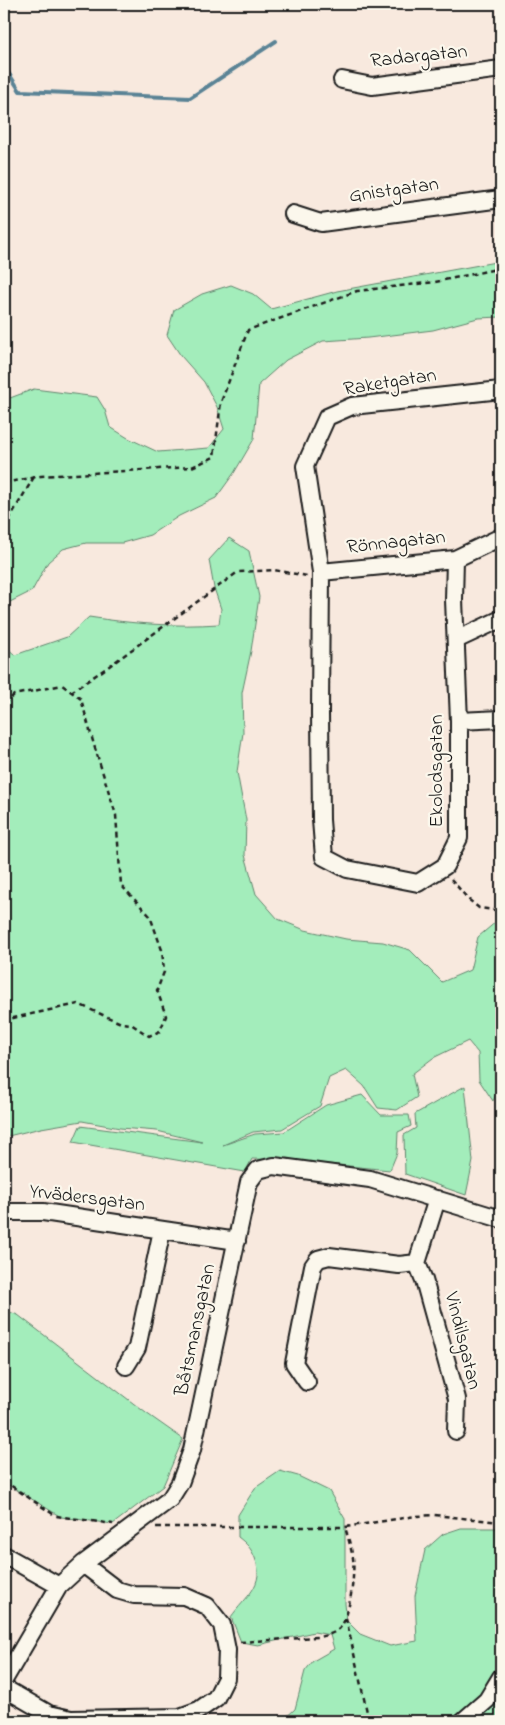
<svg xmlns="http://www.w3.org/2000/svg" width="505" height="1725" font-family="'Indie Flower',sans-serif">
  <rect width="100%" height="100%" fill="#f8e9de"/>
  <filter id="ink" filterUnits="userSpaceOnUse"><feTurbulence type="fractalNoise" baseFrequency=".02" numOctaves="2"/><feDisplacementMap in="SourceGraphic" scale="10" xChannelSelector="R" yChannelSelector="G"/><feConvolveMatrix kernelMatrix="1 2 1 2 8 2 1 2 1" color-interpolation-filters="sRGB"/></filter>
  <g filter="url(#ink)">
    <!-- green -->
    <path fill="#a3edbb" stroke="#60846c" d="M501,261V317L478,318L433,330L368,338L323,341L286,360L259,384L254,439L234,473L216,498L179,516L150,535L122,543H86L63,549L48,562L32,591L4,605V390L10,398L34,389L97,397L105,410L110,427L128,438L158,452L209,448L224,429L217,407L204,382L181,356L167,335L174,310L202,294L231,285L253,294L271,309L337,291Z
      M229,538L249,551L259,597L251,651L242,693L243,733L237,772L246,820L245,855L256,894L278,919L305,930L346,939L383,942L410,950L442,982L470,970L478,937L497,921H501V1084L493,1101L479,1080L478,1053L468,1041L433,1058L412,1074L417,1097L397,1110L378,1108L364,1086L346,1070L329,1078L320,1106L282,1129L253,1132L223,1145L255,1134L284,1132L326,1105L362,1095L381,1115H409L411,1126L398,1132L397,1153L390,1170L287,1160L252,1159L245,1172L73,1142L80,1126L202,1142L157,1131L120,1128L82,1121L41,1128L4,1137V645L15,655L67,637L89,617C133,624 175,627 219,624L221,609L214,588L209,560Z
      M465,1086L473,1161L466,1195L405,1174L404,1135L416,1128L415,1114Z
      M4,1310L18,1315L146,1413L183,1439L163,1486L113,1524L61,1517L4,1482Z
      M280,1471L298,1476L329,1491L345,1519V1604L347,1621L360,1634L390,1646L417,1641L415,1596L425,1550L443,1534L461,1528H501V1721H282L295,1709L305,1671L313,1661L334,1649L330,1635L314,1632L258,1645L241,1642L231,1617C245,1597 266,1585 255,1558C251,1548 247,1544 238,1537V1515L255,1488Z"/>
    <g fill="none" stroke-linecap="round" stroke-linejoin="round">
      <!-- stream -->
      <path stroke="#5a8395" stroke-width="4" d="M4,66L20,91L190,98L276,41"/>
      <!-- minor casing -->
      <g stroke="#1c1c1c" stroke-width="20">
        <path id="minor" d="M342,80L372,86L501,69
          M293,214L321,223L501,199
          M455,559L454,600L459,721V838L445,866L418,883L347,869L324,857L321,820L320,712L321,572L305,466L327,417L352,406L501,390
          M321,572L455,559L501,537
          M456,640L501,619
          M459,721L501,719
          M437,1199L417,1263L424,1280L457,1399L456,1431
          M7,1212H43L237,1241
          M126,1366L137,1348L162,1230
          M307,1382L294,1363L313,1266L318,1259L329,1256L399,1265L417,1263
          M4,1555L59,1586
          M4,1680L59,1586L83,1564L170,1499L180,1483L192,1450L249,1182L258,1170L274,1166L370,1179L501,1219
          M4,1688L49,1714L71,1719L180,1717L199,1710L216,1698L226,1678L227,1650L222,1625L207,1606L184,1596L134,1595L117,1590L83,1564
          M463,1721L487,1700L501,1677"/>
      </g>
      <!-- path -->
      <path stroke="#1c1c1c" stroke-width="2.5" stroke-dasharray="5 4" stroke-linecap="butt" d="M4,483L41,476L192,467L214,457L221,402L248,330L357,291L435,282L501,268
        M4,528L34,477
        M71,692L108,667L238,572L274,570L307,576
        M4,704L14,695L62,685L81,699L94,745L116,815L121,885L150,916L162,950L164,972L157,990L166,1016L160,1031L149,1036L131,1024L121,1023L78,1004L4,1020
        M451,879L468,899L479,908L501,911
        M4,1481L56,1516L113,1524
        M156,1527H345
        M346,1618L369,1721
        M240,1642L317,1637C325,1636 333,1634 339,1629C350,1619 355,1573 353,1558C351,1548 348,1537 345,1527L416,1516L434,1515L501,1522"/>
      <!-- minor -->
      <use href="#minor" stroke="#fbf7ec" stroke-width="16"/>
    </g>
  </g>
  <g text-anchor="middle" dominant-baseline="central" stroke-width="4.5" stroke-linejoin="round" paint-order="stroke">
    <!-- street labels -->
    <g font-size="20" fill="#1c1c1c" stroke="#fbf7ec">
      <text transform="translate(419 57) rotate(-6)">Radargatan</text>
      <text transform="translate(394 191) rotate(-8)">Gnistgatan</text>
      <text transform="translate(390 383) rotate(-9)">Raketgatan</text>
      <text transform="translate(396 543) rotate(-6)">Rönnagatan</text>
      <text transform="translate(437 771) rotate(-90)">Ekolodsgatan</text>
      <text transform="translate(87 1199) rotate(7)">Yrvädersgatan</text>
      <text transform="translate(196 1330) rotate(-78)">Båtsmansgatan</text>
      <text transform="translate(462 1341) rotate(76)">Vindilsgatan</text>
    </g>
  </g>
  <!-- margin -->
  <rect width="505" height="1725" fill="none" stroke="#fbf7ec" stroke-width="20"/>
  <rect x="10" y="10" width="485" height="1705" fill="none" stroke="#1c1c1c" stroke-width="2" filter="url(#ink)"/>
</svg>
